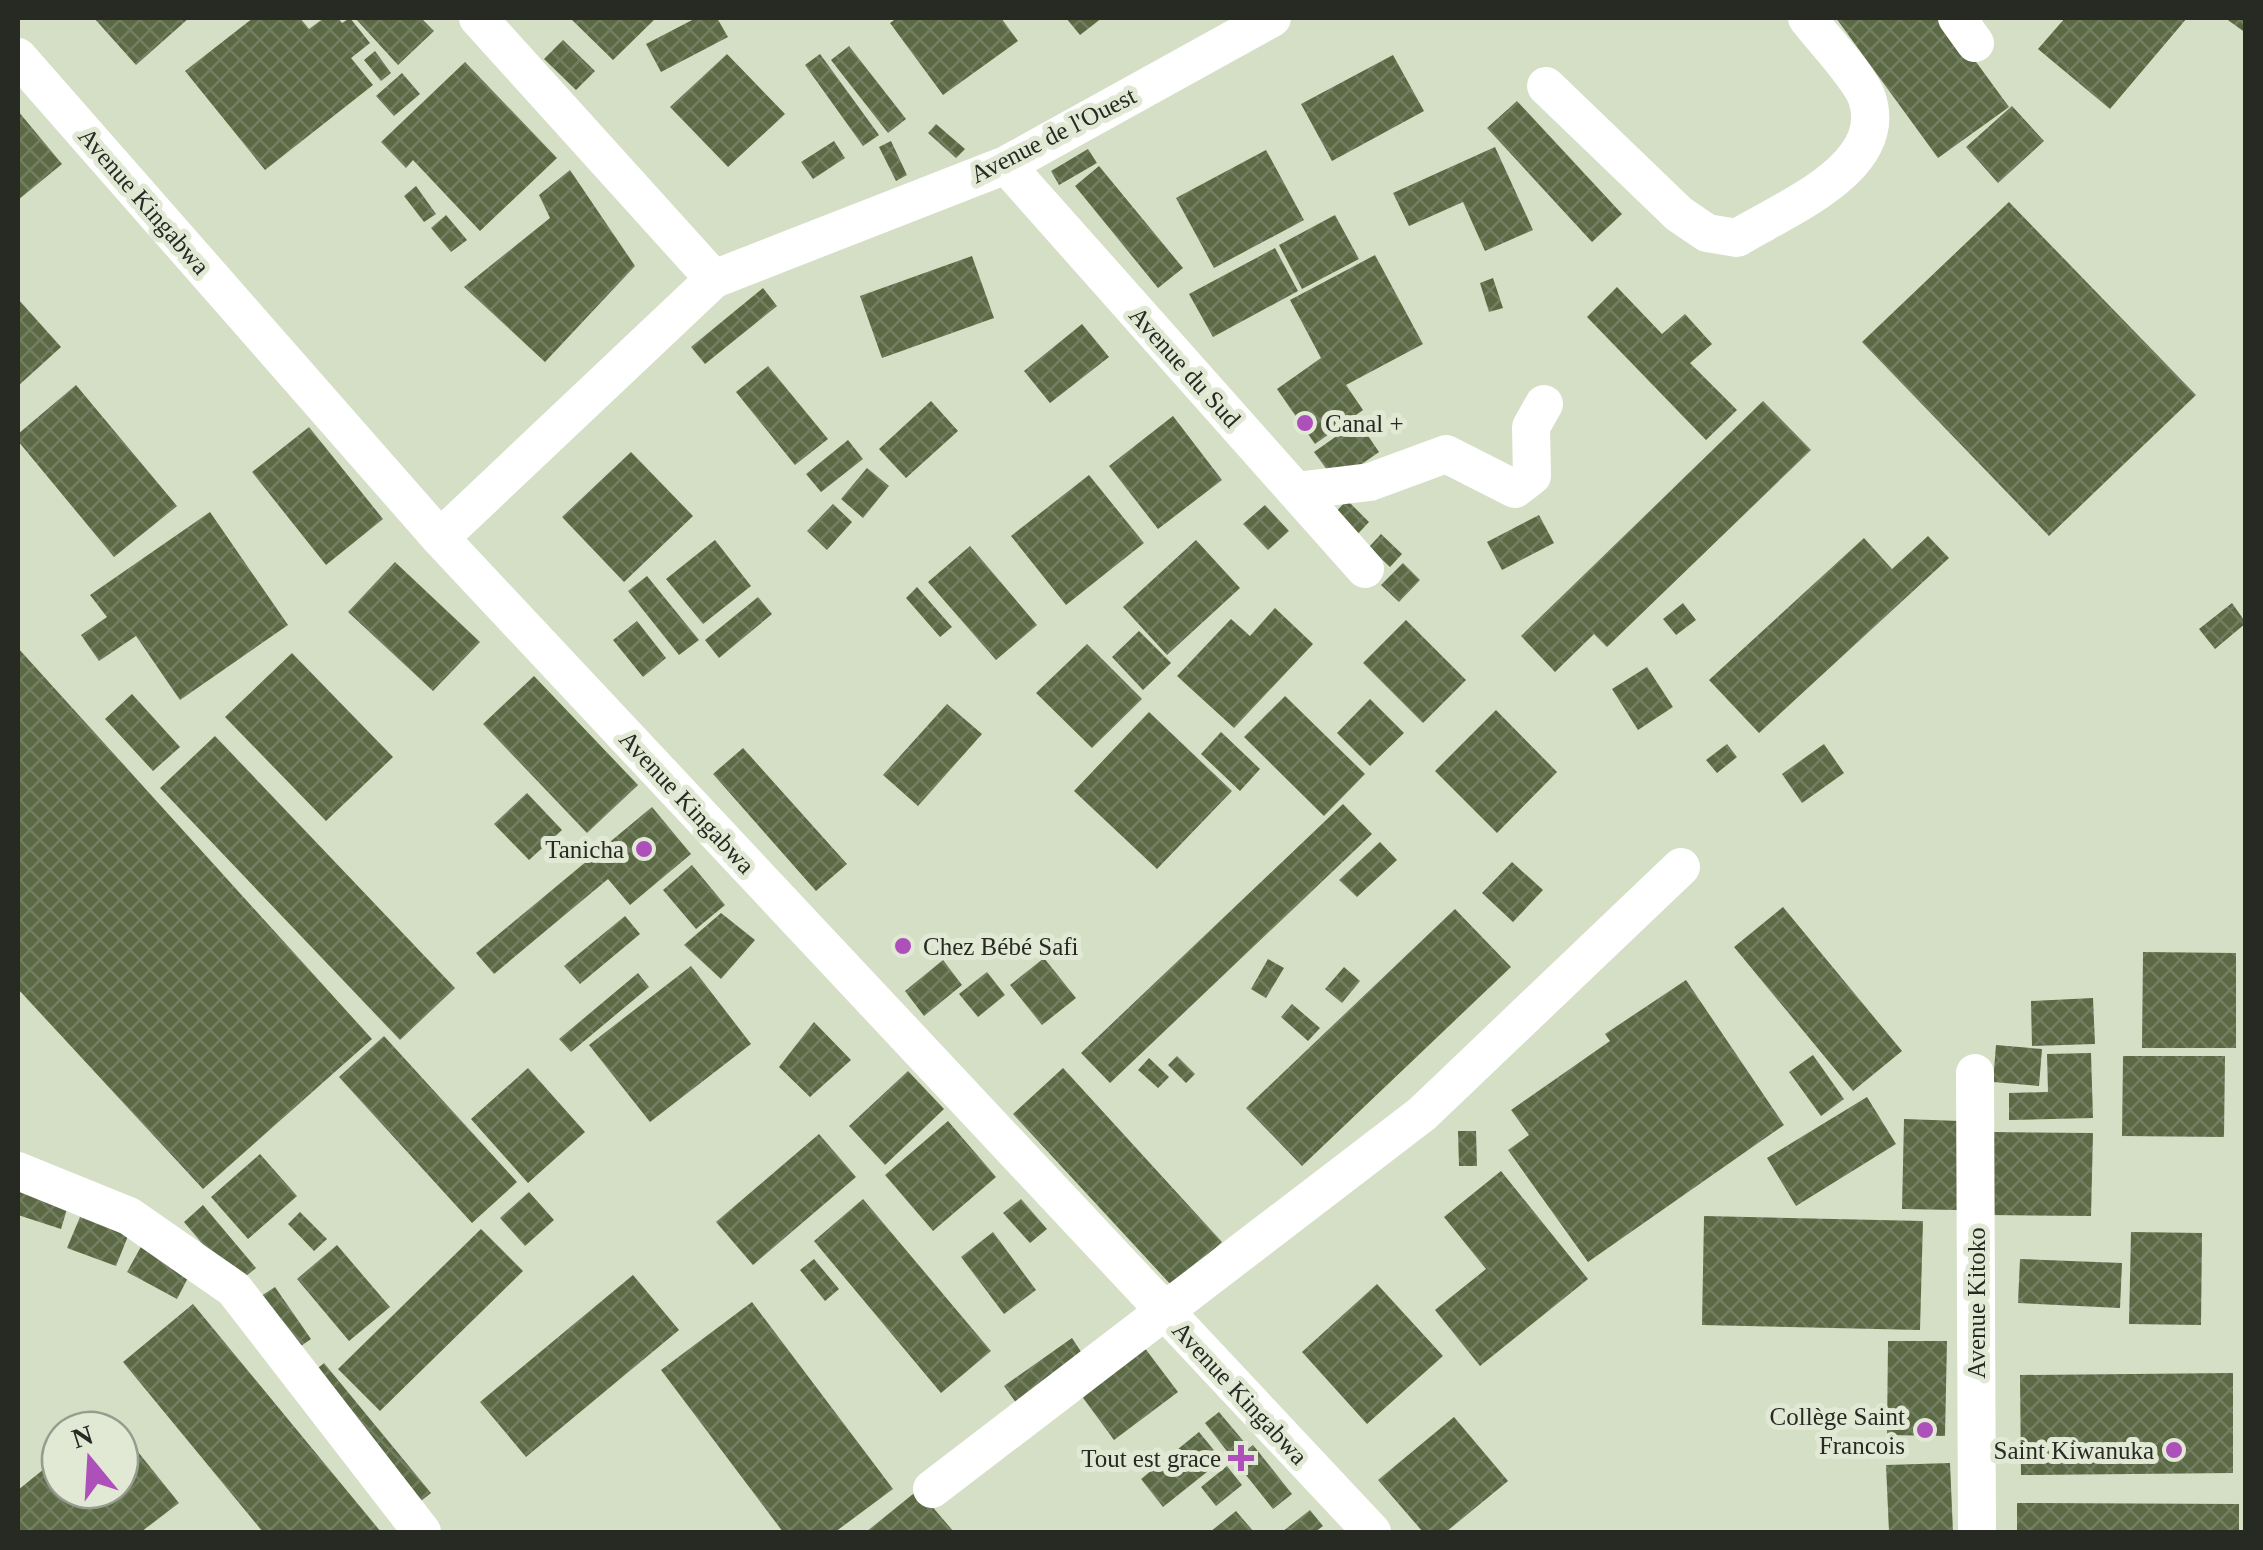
<svg xmlns="http://www.w3.org/2000/svg" width="2263" height="1550" font-family="'Times New Roman',serif">
  <defs>
    <pattern id="building-cross-hatch" width="8" height="8" patternUnits="userSpaceOnUse" patternTransform="scale(2.5)"><rect width="8" height="8" fill="#5b6944"/><path d="M0 0l8 8M0 8l8-8" fill="none" stroke="#747e62"/></pattern>
  </defs>
  <rect width="100%" height="100%" fill="#e1e9d5"/>
  <!-- built -->
  <path fill="#d4dfc5" fill-rule="evenodd" d="M18,18H2245V1532H18ZM60,1430H120V1490H60Z"/>
  <!-- building -->
  <path fill="url(#building-cross-hatch)" d="M94,18H189L136,65Z
    M253,18H300L309,29L324,18H338L342,23L350,18L370,43L351,58L373,85L265,170L185,71Z
    M355,18H421L434,31L398,65Z
    M570,18H656L613,60Z
    M696,18H717L728,37L661,72L646,44Z
    M897,18H1001L1018,41L943,95L890,23Z
    M1066,18H1102L1080,35Z
    M1836,18H1944L2009,107L1938,158Z
    M2065,18H2187L2110,109L2038,49Z
    M2225,18H2246V33Z
    M563,40L595,71L576,90L544,59Z
    M849,46L906,119L888,133L831,60Z
    M375,51L391,73L381,81L364,60Z
    M727,54L785,114L728,167L670,107Z
    M820,54L879,135L863,146L805,65Z
    M1393,55L1424,111L1332,161L1301,104Z
    M465,62L557,158L480,231L413,160L406,168L381,142Z
    M402,73L420,94L394,116L376,96Z
    M1517,101L1622,214L1592,242L1487,128Z
    M2012,106L2044,141L1998,183L1966,147Z
    M18,111L62,164L18,200Z
    M936,124L965,149L956,158L928,133Z
    M834,141L845,158L813,179L801,162Z
    M891,141L907,175L896,181L879,147Z
    M1495,147L1533,230L1485,251L1463,202L1409,226L1393,193Z
    M1088,149L1097,163L1059,185L1051,171Z
    M1266,150L1304,220L1214,268L1176,198Z
    M1099,166L1183,268L1158,288L1075,186Z
    M570,170L635,266L545,362L464,287L550,218L539,195Z
    M416,186L436,214L424,222L404,196Z
    M2009,202L2196,395L2049,536L1862,342Z
    M446,215L467,240L451,252L431,228Z
    M1335,215L1359,259L1302,289L1279,245Z
    M1275,248L1298,291L1213,337L1189,294Z
    M1375,255L1423,344L1346,385L1363,410L1315,444L1277,389L1321,358L1290,300Z
    M972,256L994,318L882,358L860,296Z
    M1493,278L1503,308L1489,312L1480,283Z
    M1617,287L1662,334L1685,314L1712,344L1690,363L1737,410L1706,440L1587,317Z
    M763,288L777,306L705,364L691,347Z
    M18,299L61,347L18,386Z
    M1082,324L1109,357L1050,403L1024,371Z
    M768,366L828,439L795,465L736,392Z
    M76,385L177,506L114,557L18,441V434Z
    M931,401L958,431L906,478L879,449Z
    M1763,401L1811,450L1607,647L1594,634L1555,672L1521,636Z
    M1173,416L1222,480L1158,529L1109,466Z
    M1358,421L1379,452L1336,482L1314,452Z
    M309,427L383,519L326,565L252,472Z
    M848,440L863,459L821,492L806,474Z
    M631,452L693,516L624,582L562,517Z
    M867,468L889,486L863,518L841,499Z
    M1089,475L1144,543L1066,605L1011,536Z
    M1347,500L1369,522L1353,539L1330,518Z
    M833,504L852,522L827,550L807,531Z
    M1265,505L1289,531L1268,550L1243,524Z
    M210,512L288,625L180,700L136,636L99,661L81,635L107,617L90,595Z
    M1539,515L1554,543L1502,570L1487,542Z
    M1381,534L1402,554L1390,567L1369,547Z
    M1928,536L1949,558L1759,733L1709,680L1864,538L1892,569Z
    M715,540L751,586L703,624L666,579Z
    M1196,540L1240,588L1167,655L1123,607Z
    M970,546L1037,625L996,660L928,582Z
    M395,562L480,642L433,691L348,612Z
    M1403,563L1420,580L1399,602L1381,585Z
    M647,576L699,640L679,655L628,591Z
    M917,587L952,627L940,637L906,598Z
    M758,597L772,614L719,658L705,640Z
    M1683,603L1696,620L1676,635L1663,619Z
    M2232,603L2246,623L2215,649L2199,629Z
    M1275,608L1313,644L1234,728L1177,676L1231,619L1250,636Z
    M1406,620L1466,680L1423,723L1363,663Z
    M637,621L666,658L643,677L613,640Z
    M1139,631L1171,663L1143,690L1112,657Z
    M1087,644L1142,699L1092,748L1036,693Z
    M18,648L372,1039L203,1189L18,989Z
    M292,653L393,757L326,821L225,717Z
    M1647,667L1673,707L1638,730L1612,689Z
    M534,676L638,785L587,833L483,724Z
    M132,694L180,747L153,771L105,719Z
    M1285,696L1365,774L1324,816L1244,737Z
    M1370,699L1404,733L1370,766L1337,733Z
    M947,704L982,734L918,806L883,775Z
    M1496,710L1557,772L1497,833L1435,771Z
    M1149,712L1232,791L1157,869L1074,791Z
    M1221,732L1260,769L1240,791L1201,754Z
    M215,736L455,988L400,1040L160,788Z
    M1727,744L1737,757L1717,773L1706,760Z
    M1824,744L1844,773L1802,803L1782,774Z
    M743,748L847,864L816,891L713,774Z
    M527,793L562,830L529,860L494,824Z
    M1343,804L1372,834L1110,1083L1081,1053Z
    M652,807L691,854L630,905L608,879L494,974L476,953Z
    M1380,842L1397,860L1357,897L1339,880Z
    M1512,862L1543,890L1513,922L1482,893Z
    M692,865L725,905L696,929L663,890Z
    M1783,907L1902,1051L1853,1091L1734,947Z
    M1455,909L1511,967L1302,1166L1246,1108Z
    M721,913L755,940L721,979L684,945Z
    M625,916L640,934L580,984L564,966Z
    M2143,952L2236,953V1048H2142Z
    M1044,958L1076,998L1042,1025L1010,985Z
    M1268,959L1284,968L1266,998L1251,989Z
    M943,960L962,985L924,1016L905,991Z
    M691,966L751,1044L650,1122L589,1045Z
    M1344,967L1360,981L1342,1003L1325,989Z
    M987,972L1005,995L978,1017L959,994Z
    M638,973L649,987L571,1052L559,1039Z
    M1686,980L1784,1125L1588,1262L1508,1150L1529,1135L1511,1110L1610,1041L1605,1034Z
    M2093,998L2095,1044L2032,1046L2031,1001Z
    M1292,1004L1320,1028L1308,1041L1281,1017Z
    M814,1022L851,1060L810,1097L779,1067Z
    M384,1036L517,1182L472,1223L339,1077Z
    M1996,1045L2042,1049L2039,1086L1993,1082Z
    M2091,1053L2093,1118L2009,1120V1093L2048,1092L2047,1054Z
    M1813,1055L1844,1099L1821,1116L1789,1072Z
    M1177,1056L1195,1074L1186,1083L1168,1065Z
    M2123,1056H2225L2224,1137L2122,1136Z
    M1149,1058L1169,1077L1158,1088L1138,1070Z
    M528,1068L585,1132L528,1183L471,1119Z
    M1063,1068L1222,1242L1173,1287L1013,1114Z
    M908,1071L944,1109L885,1165L849,1126Z
    M1867,1097L1896,1144L1796,1206L1767,1158Z
    M1904,1119L1960,1121L1957,1210L1902,1209Z
    M948,1121L996,1177L933,1231L885,1175Z
    M1458,1131H1476L1477,1166H1459Z
    M1989,1132L2093,1133L2091,1216L1988,1215Z
    M819,1134L856,1177L753,1265L716,1222Z
    M260,1154L297,1196L248,1239L211,1197Z
    M1501,1171L1588,1279L1480,1366L1435,1310L1486,1269L1444,1217Z
    M18,1181L70,1199L61,1229L18,1215Z
    M529,1192L554,1220L525,1246L500,1218Z
    M863,1199L991,1351L941,1393L814,1241Z
    M1021,1199L1047,1229L1030,1243L1003,1213Z
    M203,1205L256,1268L236,1284L184,1222Z
    M300,1212L327,1239L314,1251L288,1224Z
    M1704,1216L1923,1221L1920,1330L1702,1325Z
    M80,1217L128,1236L116,1266L67,1248Z
    M481,1229L523,1271L380,1411L338,1369Z
    M993,1232L1036,1290L1004,1314L961,1257Z
    M2131,1232L2202,1233L2201,1325L2129,1324Z
    M143,1243L192,1270L177,1299L127,1272Z
    M337,1245L390,1307L349,1341L297,1279Z
    M814,1259L839,1289L825,1301L800,1270Z
    M2020,1259L2122,1263L2120,1308L2018,1303Z
    M633,1275L679,1330L526,1457L480,1402Z
    M1377,1284L1443,1356L1367,1424L1302,1352Z
    M275,1287L311,1339L291,1353L255,1300Z
    M752,1302L893,1489L835,1532H783L661,1370Z
    M193,1304L381,1532H263L123,1362Z
    M1072,1338L1091,1367L1024,1414L1004,1386Z
    M1888,1341H1947L1945,1436L1887,1435Z
    M1141,1343L1178,1392L1114,1440L1078,1391Z
    M324,1363L431,1493L417,1504L311,1374Z
    M2233,1373V1473L2021,1475L2020,1375Z
    M1219,1412L1245,1443L1230,1455L1205,1423Z
    M110,1417L179,1503L141,1532H18V1490L60,1456V1490H120V1430H93Z
    M1454,1417L1508,1481L1446,1532H1423L1378,1480Z
    M1199,1432L1222,1460L1163,1507L1141,1479Z
    M1253,1445L1292,1494L1273,1509L1234,1460Z
    M1950,1463L1953,1532H1889L1886,1465Z
    M1227,1466L1242,1485L1216,1506L1201,1487Z
    M918,1490L954,1532H866Z
    M2017,1503L2239,1504V1532H2017Z
    M1310,1510L1323,1526L1315,1532H1282Z
    M1236,1511L1254,1532H1210Z"/>
  <g fill="none" stroke-linecap="round" stroke-linejoin="round">
    <!-- minor -->
    <path stroke="#fff" stroke-width="38" d="M478,18L714,279
      M1957,18L1975,43
      M18,57L440,538L1372,1532
      M1546,86L1679,214L1707,233L1737,238C1784,209 1890,168 1867,98C1859,76 1822,38 1807,18
      M1006,165L1365,569
      M1296,491L1370,482L1446,454L1515,489L1532,476L1531,427L1544,404
      M440,538L714,279L1006,165L1272,18
      M1975,1073L1977,1532
      M18,1171L129,1216L234,1289L422,1532
      M932,1489L1422,1114L1681,867"/>
  </g>
  <!-- markers -->
  <g fill="#ad50ba" stroke="#e1e9d5" stroke-width="4">
    <circle cx="1305" cy="423" r="10"/>
    <circle cx="644" cy="849" r="10"/>
    <circle cx="903" cy="946" r="10"/>
    <circle cx="1925" cy="1430" r="10"/>
    <circle cx="2174" cy="1450" r="10"/>
    <path d="M1236 1443h10v10h10v10h-10v10h-10v-10h-10v-10h10z"/>
  </g>
  <g text-anchor="middle" dominant-baseline="central" stroke-width="10" stroke-linejoin="round" paint-order="stroke">
    <!-- street labels -->
    <g font-size="25" fill="#272a23" stroke="#e1e9d5">
      <text transform="translate(1053 135) rotate(-27)">Avenue de l'Ouest</text>
      <text transform="translate(144 201) rotate(49)">Avenue Kingabwa</text>
      <text transform="translate(1185 367) rotate(48)">Avenue du Sud</text>
      <text transform="translate(687 802) rotate(47)">Avenue Kingabwa</text>
      <text transform="translate(1976 1303) rotate(-90)">Avenue Kitoko</text>
      <text transform="translate(1240 1393) rotate(47)">Avenue Kingabwa</text>
    </g>
    <!-- poi labels -->
    <g font-size="25" fill="#272a23" stroke="#e1e9d5" text-anchor="end">
      <text x="1325" y="423" text-anchor="start">Canal +</text>
      <text x="624" y="849">Tanicha</text>
      <text x="923" y="946" text-anchor="start">Chez Bébé Safi</text>
      <text x="1905" y="1416">Collège Saint<tspan x="1905" dy="29">Francois</tspan></text>
      <text x="2154" y="1450">Saint Kiwanuka</text>
      <text x="1221" y="1458">Tout est grace</text>
    </g>
  </g>
  <!-- border -->
  <rect width="2263" height="1550" fill="none" stroke="#272a23" stroke-width="40"/>
  <!-- north arrow -->
  <g transform="translate(90 1460) rotate(342)"><circle r="48" fill="#e1e9d5" stroke="#979d8e" stroke-width="2.5"/>
  <path d="M0-8L18 38L0 25L-18 38Z" fill="#ad50ba"/>
  <text y="-15" font-size="28" font-weight="bold" text-anchor="middle" fill="#272a23">N</text>
  </g>
</svg>
